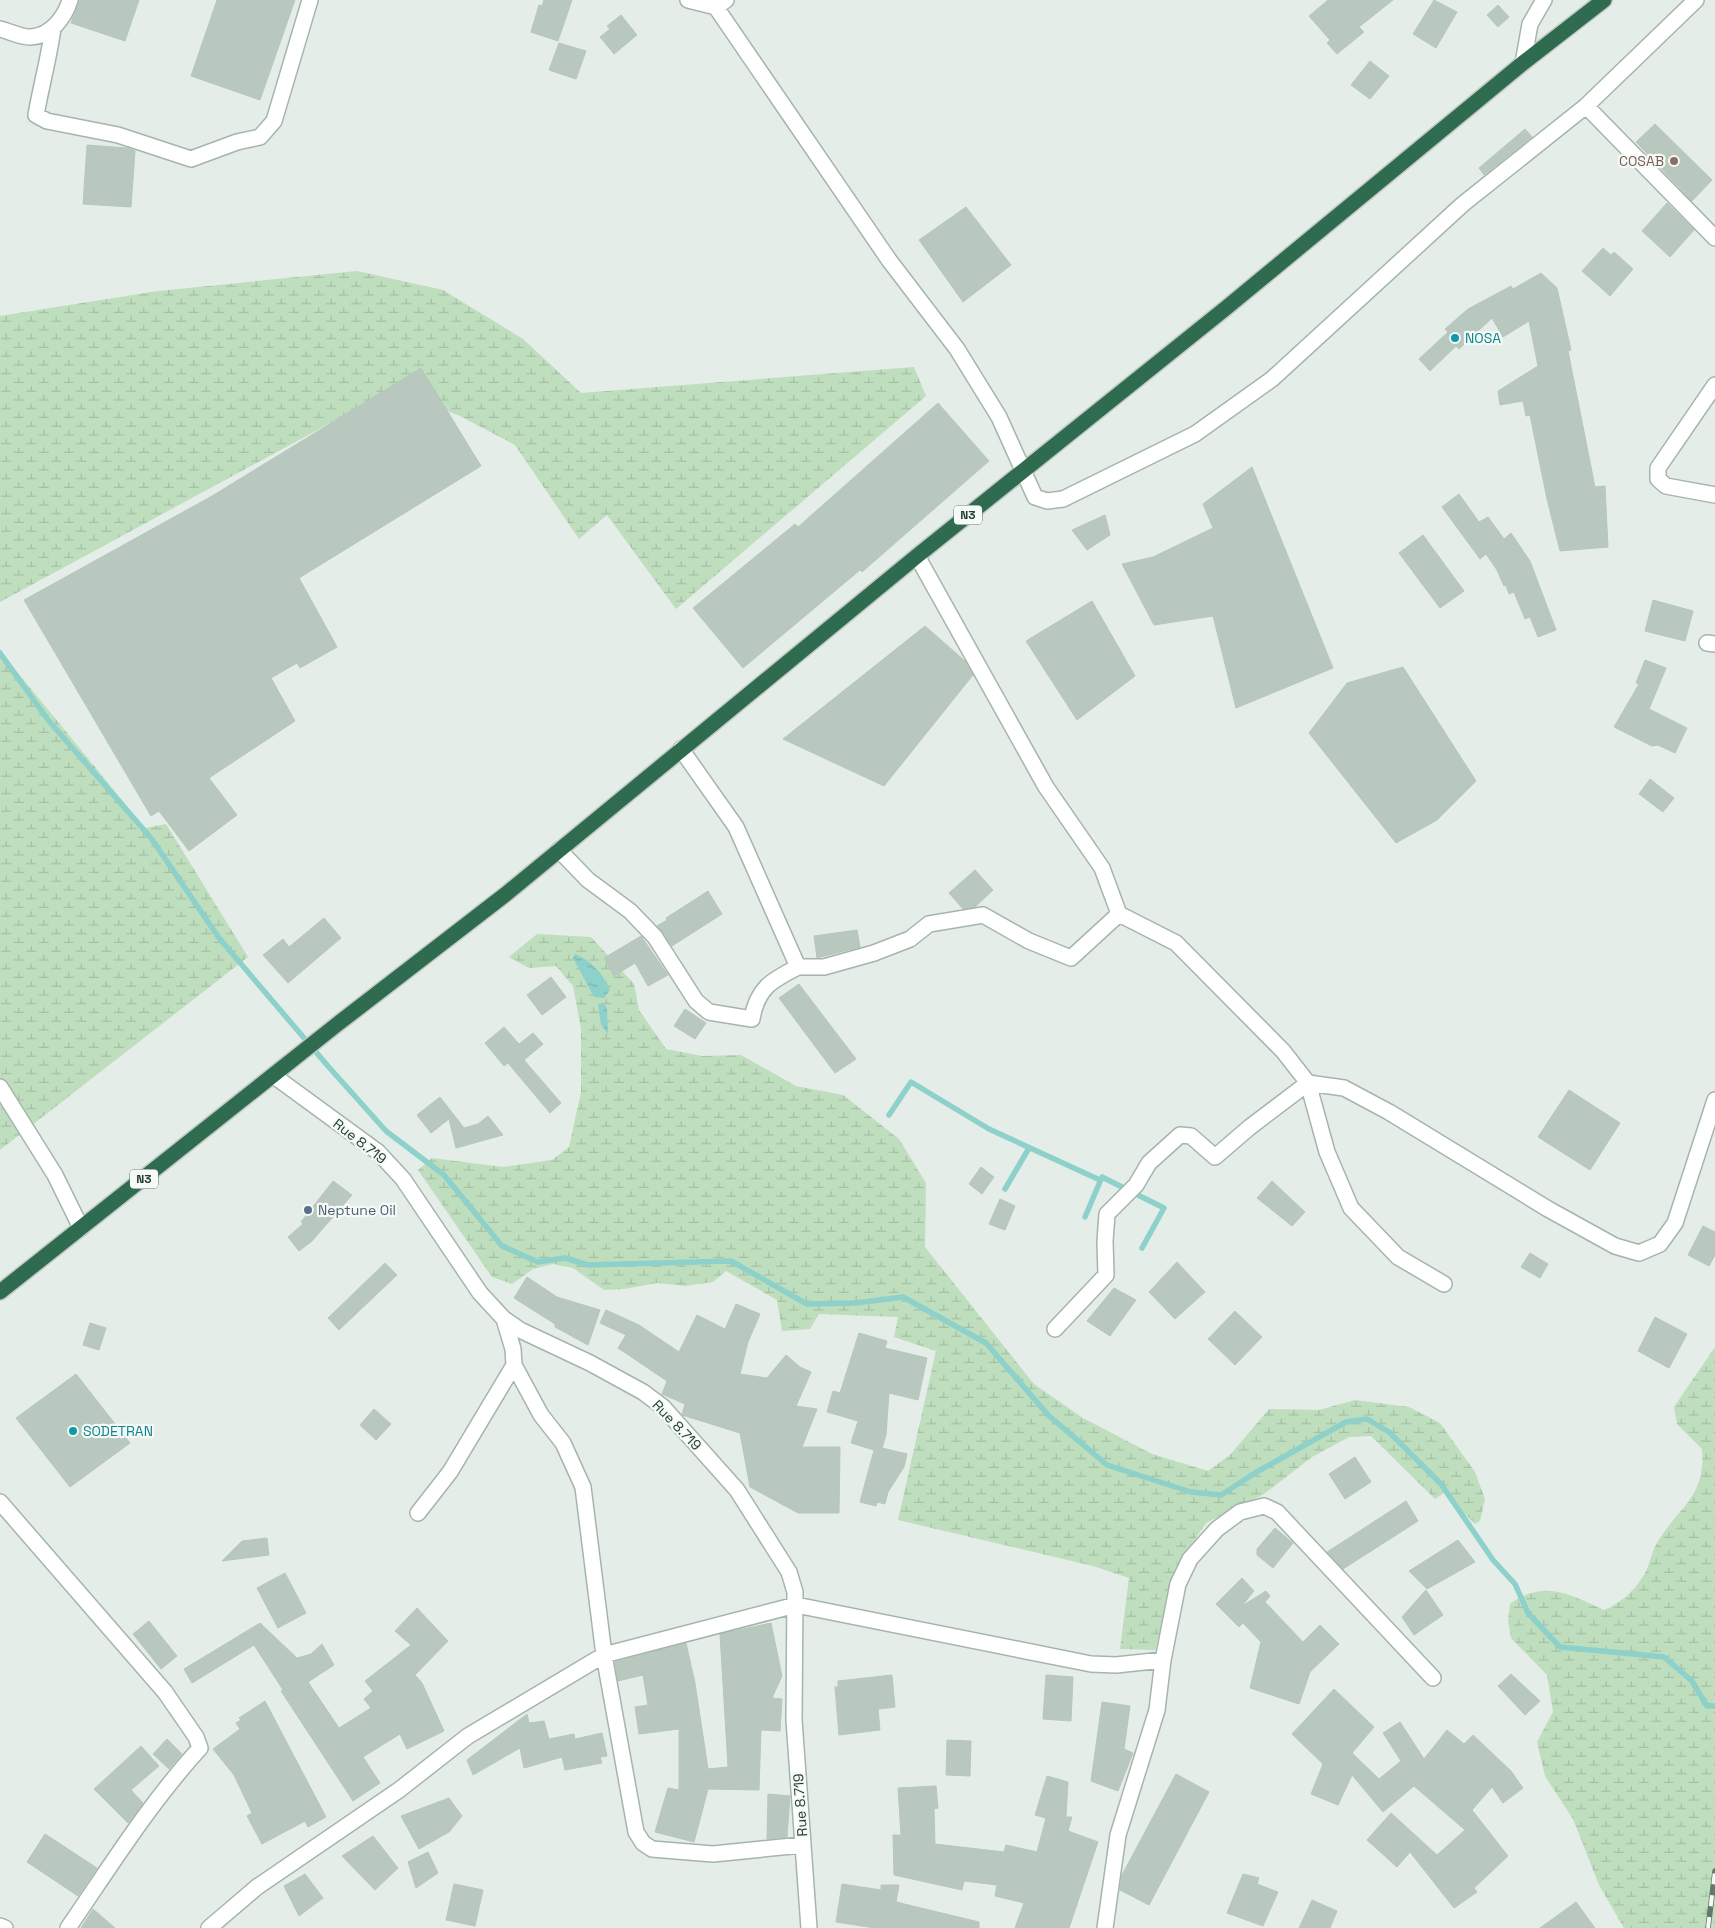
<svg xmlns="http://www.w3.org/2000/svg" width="1715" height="1928" font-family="'Space Grotesk',sans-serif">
  <defs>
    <pattern id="wetland-marsh" width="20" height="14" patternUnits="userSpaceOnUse" patternTransform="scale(1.25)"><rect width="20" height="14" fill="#bedebe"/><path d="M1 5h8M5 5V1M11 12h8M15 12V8" fill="none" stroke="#a3c0a4"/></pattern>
    <pattern id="water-ripples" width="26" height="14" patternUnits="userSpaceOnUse" patternTransform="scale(1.25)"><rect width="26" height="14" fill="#8dd1ca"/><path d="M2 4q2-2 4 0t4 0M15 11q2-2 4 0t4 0" fill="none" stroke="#79b4ae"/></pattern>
  </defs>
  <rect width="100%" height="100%" fill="#e4ede7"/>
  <!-- wetland -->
  <path fill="url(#wetland-marsh)" d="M357,271L443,290L523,339L581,393L914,367L926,396L676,609L607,515L579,539L515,445L458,415L400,394L347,414L0,602V316L158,291Z
    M0,651L145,828L166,824L248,957L0,1150Z
    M537,934L591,937L634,984L639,1010L666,1049L702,1056L741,1055L796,1086L843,1095L899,1139L926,1183L925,1247L1034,1384L1083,1418L1152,1454L1208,1471L1230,1455L1269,1409L1319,1410L1355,1400L1409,1407L1440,1423L1475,1472L1485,1499L1480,1521L1475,1524L1444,1493L1435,1499L1371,1436L1349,1437L1312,1457L1264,1494L1206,1523L1175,1569L1155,1650L1120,1649L1129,1578L1093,1566L898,1520L936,1351L894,1337L898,1317L819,1314L810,1329L782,1331L777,1300L726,1271L713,1282L685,1286L657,1283L624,1289L604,1290L573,1268L553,1264L533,1269L512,1284L492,1277L418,1170L432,1158L503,1167L552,1160L569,1147L581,1092V1029L573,986L556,966L529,968L509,957Z
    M1715,1347V1928H1624L1599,1885L1573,1819L1545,1776L1537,1742L1553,1712L1547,1675L1511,1638L1508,1621L1510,1604C1544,1579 1570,1594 1604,1610C1621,1603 1634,1591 1644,1575C1650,1565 1651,1553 1657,1543C1679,1506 1706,1498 1702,1449L1677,1424L1674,1407Z"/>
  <!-- water -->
  <path fill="url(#water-ripples)" d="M575,954C591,960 604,975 610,990L604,998L594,997L573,958Z
    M598,1004H604L607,1008L608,1034L601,1025Z"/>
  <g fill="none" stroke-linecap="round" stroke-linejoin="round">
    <!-- stream -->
    <path stroke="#8dd1ca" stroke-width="5.5" d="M0,653L48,720L151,838L219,938L327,1065L386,1131L444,1175L502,1246L538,1262L565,1258L588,1265L731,1261L807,1304L856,1303L903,1297L986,1343L1049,1416L1107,1465L1191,1492L1221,1495L1255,1473L1346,1422L1367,1419L1389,1432L1441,1484L1493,1560L1515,1584L1528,1613L1560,1647L1664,1657L1692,1681L1707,1706H1715
      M889,1115L911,1082L989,1129L1100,1180
      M1005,1189L1029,1148
      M1085,1217L1102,1177L1164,1208L1142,1248"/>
  </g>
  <!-- building -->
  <path fill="#b9c8bf" stroke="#b7c7bc" d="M80,0H139L125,41L71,23Z
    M217,0H295L260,100L191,76Z
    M544,0H572L558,41L531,32L539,5L542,6Z
    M1328,0H1393L1359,27L1364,32L1337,54L1327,43L1330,40L1309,16Z
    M1434,0L1457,12L1436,48L1413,34Z
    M1498,5L1509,17L1498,27L1487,15Z
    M621,15L637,35L614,54L600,37L610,29L607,26Z
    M559,43L586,51L576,79L549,70Z
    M1370,61L1389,76L1370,99L1351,85Z
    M1655,124L1712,180L1692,201L1636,142Z
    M1525,129L1532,137L1484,175L1479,168Z
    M87,145L127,148L135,151L131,207L83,204Z
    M1667,203L1694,230L1670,257L1642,231Z
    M966,207L1011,265L963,302L919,240Z
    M1603,248L1611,255L1614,252L1633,269L1610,296L1582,271Z
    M1541,273L1557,288L1571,350L1568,351L1595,487L1605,486L1608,547L1560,551L1547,499L1530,415L1526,416L1523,401L1500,405L1498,391L1538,366L1529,321L1503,337L1492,318L1459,349L1456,346L1430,371L1419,359L1448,332L1445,329L1468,309L1511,286L1513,289Z
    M421,368L481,466L299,578L337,647L300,668L297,663L271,678L295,721L209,778L237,815L189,851L159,811L151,816L24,600L212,496Z
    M938,403L989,461L862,572L860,570L743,668L693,608L795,524L798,527Z
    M1252,467L1333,668L1236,708L1213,616L1154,625L1122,564L1153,557L1213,528L1203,504Z
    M1459,494L1479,522L1488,517L1504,539L1511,533L1530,561L1556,630L1538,637L1530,617L1525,619L1514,592L1509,594L1506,585L1504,586L1497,570L1486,554L1480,559L1442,507Z
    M1105,515L1110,535L1087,550L1072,530Z
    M1423,535L1464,591L1440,608L1399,553Z
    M1653,600L1693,611L1685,641L1645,631Z
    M1092,601L1135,676L1077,720L1026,641Z
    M925,626L965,661L973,675L884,786L783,739Z
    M1645,660L1666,668L1649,709L1687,728L1675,753L1658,745L1652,746L1614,727L1639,684L1636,683Z
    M1403,667L1476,781L1437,820L1396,843L1309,733L1347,683Z
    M1650,779L1674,798L1663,812L1639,794Z
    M975,870L993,890L975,907L963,909L949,893Z
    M708,891L722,914L672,946L657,926L667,920L666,918Z
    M324,918L341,938L288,983L263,955L283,939L289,947Z
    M857,930L860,947L817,958L814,936Z
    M641,936L668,975L648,986L635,963L614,976L604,958Z
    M551,977L566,997L542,1015L527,995Z
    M799,984L856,1059L835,1073L779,998Z
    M685,1009L706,1023L695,1039L674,1026Z
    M504,1027L519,1044L533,1033L543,1044L524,1060L561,1103L550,1113L508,1063L504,1066L485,1043Z
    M1569,1090L1620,1123L1590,1170L1538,1137Z
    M440,1097L464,1128L478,1124L488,1116L503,1135L456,1148L449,1119L431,1133L417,1115Z
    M981,1167L994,1177L982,1194L969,1184Z
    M333,1181L352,1195L312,1241L299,1251L288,1237L303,1224L301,1222Z
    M1272,1181L1305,1212L1292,1226L1257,1198Z
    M1000,1199L1015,1206L1005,1230L989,1224Z
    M1703,1226L1715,1232V1255L1709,1266L1688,1255Z
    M1530,1253L1548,1264L1540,1278L1521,1267Z
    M1177,1262L1205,1292L1175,1319L1149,1292Z
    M385,1263L397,1275L339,1330L328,1318Z
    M527,1277L557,1297L600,1310L588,1345L555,1327V1324L514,1298Z
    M1114,1288L1136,1300L1110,1336L1087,1321Z
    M736,1304L760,1314L748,1342L740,1374L767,1378L786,1355L800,1367L811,1372L796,1406L817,1409L802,1447H840L839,1513H798L750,1487L740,1433L682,1415L685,1404L662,1394L667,1381L618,1348L626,1335L600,1323L606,1310L639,1325L679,1352L697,1315L725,1329Z
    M1235,1311L1262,1337L1235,1365L1208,1339Z
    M1655,1317L1687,1334L1669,1368L1638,1351Z
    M90,1323L106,1328L99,1350L83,1345Z
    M859,1333L887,1341L885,1348L927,1358L918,1400L889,1393L886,1435L882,1448L907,1454L904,1467L888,1492L885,1504L877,1502L876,1506L860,1502L874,1450L851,1443L858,1421L827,1412L833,1391L840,1393Z
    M76,1374L130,1443L70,1487L16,1418Z
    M374,1409L391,1424L376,1440L360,1425Z
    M1355,1457L1371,1482L1345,1499L1329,1474Z
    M1406,1501L1418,1521L1343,1569L1327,1552Z
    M1275,1528L1293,1543L1273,1568L1257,1555V1549Z
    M267,1538L269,1555L222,1561L242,1541Z
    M1458,1540L1475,1562L1427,1589L1409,1571Z
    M285,1573L306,1613L278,1628L257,1588Z
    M1242,1578L1254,1591L1242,1606L1266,1591L1270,1596L1265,1602L1303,1642L1320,1625L1339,1644L1310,1672L1299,1704L1250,1688L1261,1642L1243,1623L1239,1627L1216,1604Z
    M1426,1590L1443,1615L1414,1635L1402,1617Z
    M417,1608L448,1641L415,1675L422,1683L444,1731L407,1749L400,1734L363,1757L380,1783L353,1801L281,1691L283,1690L254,1645L192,1683L184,1669L260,1623L297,1658L311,1654L322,1644L334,1665L308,1682L339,1728L371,1708L364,1699L373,1691L365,1681L411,1645L395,1631Z
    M149,1621L177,1656L161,1669L133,1634Z
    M771,1623L782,1676L772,1698L782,1699L780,1731L761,1730L759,1790L708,1789L694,1842L655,1832L668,1788L679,1790V1729L639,1734L635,1707L648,1705L643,1675L618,1681L615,1662L686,1643L695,1683L708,1769L728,1767L720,1634Z
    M1511,1674L1540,1701L1525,1715L1498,1686Z
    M892,1675L895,1707L878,1709L880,1730L839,1735L835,1687H838V1681Z
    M1046,1675L1073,1677L1071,1721L1043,1719Z
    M1334,1689L1374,1727L1352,1753L1379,1779L1401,1761L1383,1733L1400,1722L1424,1759L1447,1730L1464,1744L1473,1735L1511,1771L1523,1788L1503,1803L1492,1787L1472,1810L1508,1856L1474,1888L1477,1892L1454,1908L1410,1852L1397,1867L1367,1840L1391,1813L1437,1855L1465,1830L1414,1786L1383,1812L1352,1775L1338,1805L1311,1794L1323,1764L1292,1734Z
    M265,1701L326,1817L308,1827L305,1821L262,1844L247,1816L252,1813L234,1775L213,1749L240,1729L236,1723L241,1720L239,1718Z
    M1102,1702L1130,1706L1124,1749L1133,1753L1118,1791L1091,1781Z
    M527,1714L529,1723L544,1721L549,1739L574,1734L575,1739L602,1733L607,1756L600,1757L602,1763L565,1770L562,1757L524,1768L520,1748L473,1775L467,1760Z
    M167,1739L182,1754L169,1769L153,1754Z
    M947,1740L971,1741L970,1776L946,1775Z
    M141,1746L159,1766L131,1790L143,1803L128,1823L94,1789Z
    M1176,1774L1209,1792L1149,1905L1120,1890L1122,1875Z
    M1047,1776L1068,1782L1066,1817H1072L1068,1831L1098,1842L1069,1928H1015L1024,1903L995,1896L997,1885L964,1881L962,1890L894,1875L893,1835H901L898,1788L936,1786L938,1808L934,1809L935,1844L1004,1852L1006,1845L1037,1852L1046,1818L1035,1815Z
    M768,1794L790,1796L787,1837L767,1839Z
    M449,1798L462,1816L449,1832L419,1849L401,1816Z
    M45,1834L97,1868L78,1896L27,1862Z
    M373,1836L398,1868L375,1890L342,1856Z
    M428,1852L438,1873L416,1888L408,1862Z
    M305,1874L323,1898L299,1916L284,1886Z
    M1243,1874L1259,1878L1257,1884L1278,1892L1263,1926L1227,1913Z
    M454,1884L483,1890L475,1926L446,1920Z
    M842,1884L881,1890V1885H899L896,1902L979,1922V1928H875L836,1922Z
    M1312,1900L1337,1911L1330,1928H1299Z
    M1576,1902L1595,1928H1540Z
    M93,1909L115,1928H81Z"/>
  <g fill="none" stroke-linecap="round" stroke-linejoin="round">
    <!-- minor casing -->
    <g stroke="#a6b5ac" stroke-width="18">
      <path id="minor" d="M688,0L716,7L726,0
        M711,0L889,260L957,349L999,417L1035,497L1047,501L1063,499L1195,434L1272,379L1463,204L1586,106L1696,0
        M53,28C49,58 41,86 36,115L47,121L118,135L191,159L237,142L260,137L274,121L310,0
        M0,29C9,31 22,38 31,37C51,36 65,17 70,0
        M1523,63L1530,24L1544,0
        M1586,106L1715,238
        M1715,385L1658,468V479L1666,486L1715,495
        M917,556L1046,787L1102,868L1119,914L1176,943L1283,1051L1308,1083L1344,1088L1389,1112L1548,1209L1615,1246L1639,1253L1660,1244L1675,1223L1715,1100
        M1707,643L1715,644
        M681,749L736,827L798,967H824L874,953L910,939L929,924L983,915L1029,941L1071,958L1119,914
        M559,850L588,880L630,911L655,937L696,1001L709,1012L752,1019C757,988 772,980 798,967
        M274,1076L378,1152L403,1179L480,1293L504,1319L520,1330L590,1363L643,1392L663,1407L737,1490L789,1572L795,1592L794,1720L809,1928
        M0,1087L55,1175L81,1228
        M504,1319L513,1349L514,1365L541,1415L563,1443L583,1487L604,1655L636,1832L643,1843L652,1849L713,1854L802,1845
        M1055,1329L1106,1275L1105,1241L1107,1214L1136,1185L1149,1163L1180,1135L1191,1136L1215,1157L1250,1127L1308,1083L1327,1152L1351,1208L1398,1257L1444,1284
        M0,1502L165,1692L196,1737L200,1748C149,1804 110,1867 68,1928
        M418,1513L450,1472L514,1365
        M0,1926L5,1928
        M209,1928L257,1887L399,1790L468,1736L604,1655L796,1605L1091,1664L1116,1665L1163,1660
        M1105,1928L1118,1835L1157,1710L1163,1660L1178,1584L1190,1559L1217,1529L1240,1512L1264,1506L1277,1512L1433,1678"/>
    </g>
    <!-- highway casing -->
    <g stroke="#c1c9c5" stroke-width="18">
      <path id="highway" d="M0,1292L335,1026L506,894L917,556L1226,308L1523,63L1604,0"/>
    </g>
    <!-- minor -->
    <use href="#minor" stroke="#fff" stroke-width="15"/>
    <!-- highway -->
    <use href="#highway" stroke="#2f6b4f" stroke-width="15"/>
    <!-- rail casing -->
    <g stroke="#5e7a6b" stroke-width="5.5">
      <path id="rail" d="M1708,1928L1715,1871"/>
    </g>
    <!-- rail -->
    <use href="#rail" stroke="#f5faf6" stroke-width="4" stroke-dasharray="11" stroke-linecap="butt"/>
  </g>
  <!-- markers -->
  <circle fill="#8d6e63" stroke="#f5faf6" stroke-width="2" cx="1674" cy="161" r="5"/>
  <g fill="#0f9aa8" stroke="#f5faf6" stroke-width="2">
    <circle cx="1455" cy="338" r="5"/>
    <circle cx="73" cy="1431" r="5"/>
  </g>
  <circle fill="#5c6f8a" stroke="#f5faf6" stroke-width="2" cx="308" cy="1210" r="5"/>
  <g text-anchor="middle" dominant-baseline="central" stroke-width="4.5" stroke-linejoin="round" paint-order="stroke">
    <!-- shield labels -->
    <g fill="#f5faf6" stroke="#62776b" stroke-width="1">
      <rect x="954" y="505.5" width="28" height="19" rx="4"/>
      <rect x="130" y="1169.5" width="28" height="19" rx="4"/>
    </g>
    <g font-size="12" font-weight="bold" fill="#233f30">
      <text x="968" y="515">N3</text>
      <text x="144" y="1179">N3</text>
    </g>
    <!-- education labels -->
    <g font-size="14" fill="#785e54" stroke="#f5faf6" text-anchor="end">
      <text x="1664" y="161">COSAB</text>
    </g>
    <!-- culture labels -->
    <g font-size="14" fill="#0d838f" stroke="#f5faf6" text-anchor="start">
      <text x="1465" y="338">NOSA</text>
      <text x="83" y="1431">SODETRAN</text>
    </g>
    <!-- street labels -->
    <g font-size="14" fill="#233f30" stroke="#f5faf6">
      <text transform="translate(360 1141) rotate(38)">Rue 8.719</text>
      <text transform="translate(677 1425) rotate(46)">Rue 8.719</text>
      <text transform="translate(800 1805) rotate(-94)">Rue 8.719</text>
    </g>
    <!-- service labels -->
    <g font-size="14" fill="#4e5e75" stroke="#f5faf6" text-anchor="start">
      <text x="318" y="1210">Neptune Oil</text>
    </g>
  </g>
</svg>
